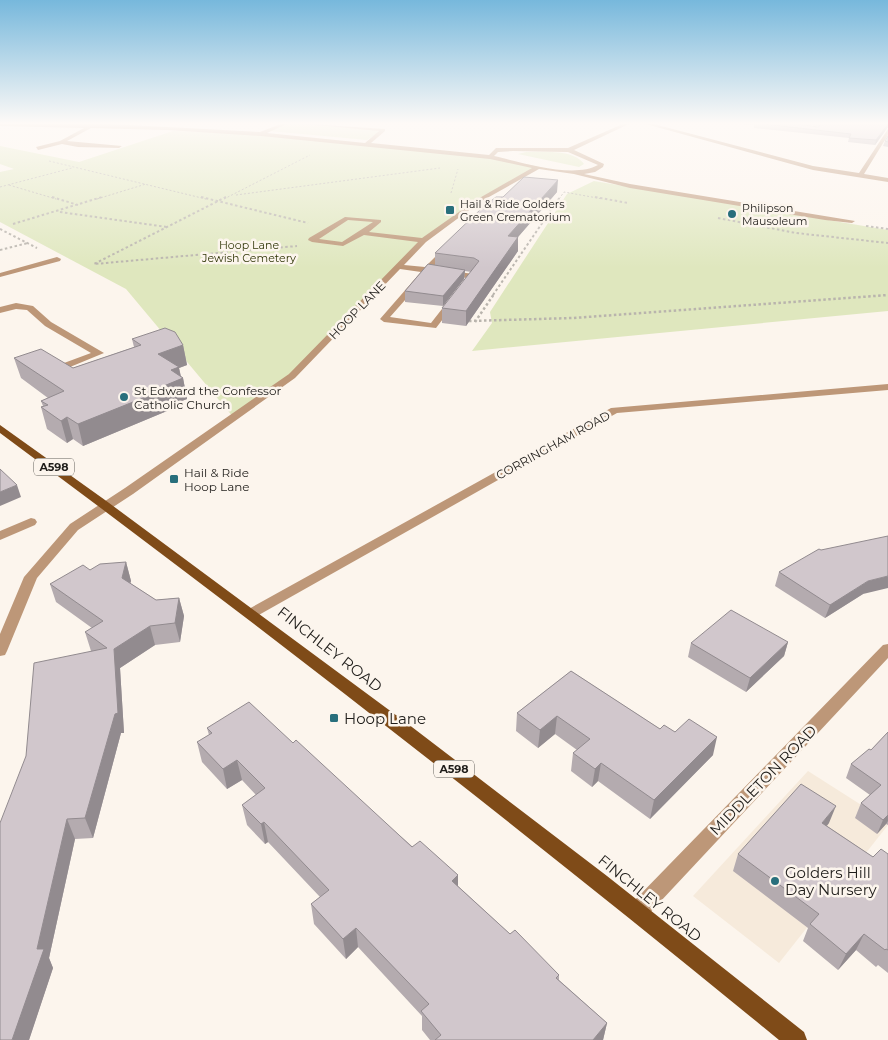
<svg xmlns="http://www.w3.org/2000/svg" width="888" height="1040" font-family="Montserrat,sans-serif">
  <rect width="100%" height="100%" fill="#fcf5ed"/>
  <!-- built -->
  <path fill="#f6eadb" d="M808,771L888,822V825L779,963L693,896Z"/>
  <!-- green -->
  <path fill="#dfe7be" d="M295,123L375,130L380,132L367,140L270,131L284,124Z
    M173,131L261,134L490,157L539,167L478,201L423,240L292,376L234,418L126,289L0,222V172L14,169L0,164V146L79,162Z
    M526,152C542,152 574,149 584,164L579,167L518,154Z
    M594,181L888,230V311L472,351L492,323L490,312L567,194Z"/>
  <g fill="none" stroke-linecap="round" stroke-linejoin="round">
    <!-- path-far2 -->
    <path stroke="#b9b4ad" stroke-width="1" stroke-dasharray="2 2" stroke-linecap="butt" d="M49,161L206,199
      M9,185L56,199
      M0,187L72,168
      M451,193L458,169
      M236,195L440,168
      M97,199L146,184
      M224,199L310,155
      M559,199L564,192L603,199"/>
    <!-- path-far1 -->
    <path stroke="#b9b4ad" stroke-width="2" stroke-dasharray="2.5 2.5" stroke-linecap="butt" d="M52,197L78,205
      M201,197L308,223
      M226,197L94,264L297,246
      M595,197L628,203
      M60,212L167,227
      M718,218L796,233L888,243
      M13,224L102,197
      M866,226L888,229
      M0,229L37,248
      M0,250L28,243
      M493,295L560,197"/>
    <!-- path -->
    <path stroke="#b9b4ad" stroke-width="2.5" stroke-dasharray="2.5 2.5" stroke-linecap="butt" d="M469,321L573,318L888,295
      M475,322L494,294"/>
    <!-- minor -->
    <path fill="#bd9778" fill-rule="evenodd" d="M0,123H92L260,132L283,123H289L267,133L365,143L379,131L295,123L385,129V131L371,143L489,155L496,148H568L625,123H631L574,150L604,164L603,167L595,172L584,174L630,184L855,221L852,223L825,220L630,188L574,174L539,169L480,202L426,242L404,265L425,267L446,246L450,248L432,268L473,274L477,276L466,286L462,284L467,278L429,273L390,317L431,323L449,300H455L456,302L436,328L384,322L380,319L421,272L400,269L295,378L133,494L78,530L37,578L7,651L5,655L0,656V634L24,577L70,524L125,488L289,374L418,242L364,235L343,246L312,242L308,240L309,238L345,217L381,220V222L369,232L422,238L476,200L532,168L490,159L261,136L167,130L91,128L67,141L122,146L119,148L78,147L62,144L38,150L36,147L60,141L84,128L0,126ZM513,151L568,152L598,165C573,179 521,162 494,156L498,152ZM348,220L373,222L342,242L319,239Z
      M642,123H650L813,166L859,173L888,129V135L864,174L888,178V182L813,170Z
      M57,257L61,259L60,261L0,277V273Z
      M16,303L33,306L51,322L104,353L70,367H64V363L91,353L45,326L27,310L16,309L0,313V307Z
      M888,384V390L617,413L257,616H247L245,613L247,610L611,408Z
      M31,518L35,519L37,522L35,525L0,540V531Z
      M888,644V658L645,918L638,920L631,918L628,911L631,904L883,645Z"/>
    <!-- major -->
    <path fill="#7f4b18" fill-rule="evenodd" d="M0,425L105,500L408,724L607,876L804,1032L807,1040H779C524,831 265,629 0,433Z"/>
  </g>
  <!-- wall -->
  <path fill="#b4abaf" d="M730,123H792L818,127L819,126L798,123H888V127L875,145L848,142L849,138L754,128V125Z
    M888,136V147L883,146L885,141Z
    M557,192L518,237V251L466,326L442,323V308L471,272L465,271L464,279L443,306L405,302V291L435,265V253L503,197Z
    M132,339L183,345L187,365L179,368L181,376L183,378L187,399L166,407L167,411L83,446L73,439L67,443L47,429L41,407L43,406L41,401L48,398L21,378L14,358L73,368L134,347Z
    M126,562L131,581L130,583L156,600L179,598L184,616L180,642L155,645L120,668L124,733H121L93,838L75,839L49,958L53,968L29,1040L26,756L91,651L85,632L92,628L56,602L50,584L90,570Z
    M779,572L863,594L825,618L775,586Z
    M788,642L784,656L746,692L688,657L691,643Z
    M571,671L660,729L675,732L713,755L650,819L598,781L592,787L571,771L573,753L577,750L555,734L538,748L516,731L517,713Z
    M207,728L293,743L458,886L510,934L559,975V980L607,1023L603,1040H430L422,1030V1016L358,947L346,959L314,924L311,904L320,897L268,842L265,844L247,825L242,805L256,795L242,780L227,789L202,762L197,742L209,735Z
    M888,732V825L886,824L877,834L855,818L861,803L870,795L846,778L851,764L871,750Z
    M829,823L827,826L873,857L888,854V973L878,965L876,967L856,950L838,970L803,941L808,928L733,871L738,854Z"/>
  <!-- shaded-wall -->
  <path fill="#928b8f" d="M888,124V127L875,145L876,140Z
    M558,180L557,192L518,237V251L466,326V311L508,236Z
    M465,270L464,279L443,306V296Z
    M183,345L187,365L179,368L181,378H183L187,399L166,407L167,411L83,446L78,424L159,388L158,354Z
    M67,417L73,439L67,443L61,421Z
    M17,485L21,497L0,506V492Z
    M126,562L131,581L127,596L122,578Z
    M888,576V588L863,594L825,618L830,605L868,581Z
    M179,598L184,616L180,642L175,623Z
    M150,626L155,645L120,668L124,733H121L93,838L85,818L115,714L114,649Z
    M788,642L784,656L746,692L750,678Z
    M557,716L555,734L538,748L540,730Z
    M717,737L713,755L650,819L654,800Z
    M237,760L242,780L227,789L223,769Z
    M601,763L598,781L592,787L595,769Z
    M836,806L829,823L815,839L822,823Z
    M888,815V821L886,824L877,834L883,820Z
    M67,819L75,839L49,958L53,968L29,1040H12L37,949Z
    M264,822L268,842L265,844L261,824Z
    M458,875V895L452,881Z
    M356,928L358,947L346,959L343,939Z
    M864,934L856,950L838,970L846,954Z
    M607,1023L603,1040H593Z"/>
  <!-- building -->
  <path fill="#d1c7cc" stroke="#928b8f" d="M755,123H792L818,127L823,124L822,123H888V124L876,140L849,138L851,134Z
    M888,136V142L885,141Z
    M524,177L558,180L508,236L518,237L466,311L442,308L479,261L474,258L435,253L482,208L496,197H503Z
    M428,264L465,270L443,296L405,291Z
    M165,328L175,332L183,345L158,354L179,367L171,370L183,378L159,388L163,390L78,424L67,417L61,421L41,407L48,405L41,401L64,391L14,358L41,349L73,368L141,345L132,339Z
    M0,469L17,485L0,492Z
    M888,536V576L868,581L830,605L779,572L819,549L821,550Z
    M126,562L122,578L156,600L179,598L175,623L150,626L114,649L118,713L115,714L85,818L67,819L37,949H44L12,1040H0V823L26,756L34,663L107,648L85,632L103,621L50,584L83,565L90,570L100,564Z
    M731,610L788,642L750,678L691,643Z
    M571,671L660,729L664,725L675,732L689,719L717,737L654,800L601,763L595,769L573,753L590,739L557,716L540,730L517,713Z
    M249,702L293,743L296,740L412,847L420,841L458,875L452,881L510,934L515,930L559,975L556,978L607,1023L593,1040H435L441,1035L421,1011L429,1004L356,928L343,939L311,904L329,890L264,822L261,824L242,805L265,788L237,760L223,769L197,742L212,733L207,728Z
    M888,732V815L883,820L861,803L881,785L851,764L869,749L871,750Z
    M801,784L836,806L822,823L873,857L881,849L888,854V950L886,949L885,950L864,934L846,954L810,924L819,914L738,854Z"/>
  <!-- sky -->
  <linearGradient id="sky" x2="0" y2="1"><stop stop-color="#77b8dc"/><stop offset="0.46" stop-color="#fefaf7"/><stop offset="1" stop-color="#fefaf7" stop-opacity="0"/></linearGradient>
  <rect width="888" height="268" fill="url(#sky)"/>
  <!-- markers -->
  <g fill="#286f7c" stroke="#fcf5ed" stroke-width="2">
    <rect x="445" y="205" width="10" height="10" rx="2.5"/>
    <circle cx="732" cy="214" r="5"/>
    <circle cx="124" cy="397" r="5"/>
    <rect x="169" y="474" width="10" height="10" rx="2.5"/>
    <rect x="329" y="713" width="10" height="10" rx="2.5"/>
    <circle cx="775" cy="881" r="5"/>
  </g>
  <g text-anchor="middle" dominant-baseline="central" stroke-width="5" stroke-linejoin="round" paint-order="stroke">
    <!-- far-poi labels -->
    <g font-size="11" fill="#1f1d1a" stroke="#fcf5ed" text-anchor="start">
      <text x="460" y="204">Hail &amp; Ride Golders<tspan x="460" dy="13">Green Crematorium</tspan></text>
      <text x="742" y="208">Philipson<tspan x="742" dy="13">Mausoleum</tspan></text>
    </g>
    <!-- far-park labels -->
    <g font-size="11" fill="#32380a" stroke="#fcf5ed">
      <text x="249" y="245">Hoop Lane<tspan x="249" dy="13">Jewish Cemetery</tspan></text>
    </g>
    <!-- shield labels -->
    <g fill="#fcf5ed" stroke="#615e59" stroke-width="1">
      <rect x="34" y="458.5" width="40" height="17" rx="4"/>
      <rect x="434" y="760.5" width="40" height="17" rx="4"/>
    </g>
    <g font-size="11" font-weight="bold" fill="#1f1d1a">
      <text x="54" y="467">A598</text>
      <text x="454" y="769">A598</text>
    </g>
    <!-- street labels -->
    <g font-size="12" fill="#1f1d1a" stroke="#fcf5ed">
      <text transform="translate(357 310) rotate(-46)">HOOP LANE</text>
      <text transform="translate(553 445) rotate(-29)">CORRINGHAM ROAD</text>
    </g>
    <!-- poi labels -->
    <g font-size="12" fill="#1f1d1a" stroke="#fcf5ed" text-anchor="start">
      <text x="134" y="390">St Edward the Confessor<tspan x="134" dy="14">Catholic Church</tspan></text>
      <text x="184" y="472">Hail &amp; Ride<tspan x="184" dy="14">Hoop Lane</tspan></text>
    </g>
    <!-- near-street labels -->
    <g font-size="15" fill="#1f1d1a" stroke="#fcf5ed">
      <text transform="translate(330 649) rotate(38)">FINCHLEY ROAD</text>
      <text transform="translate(763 780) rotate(-46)">MIDDLETON ROAD</text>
      <text transform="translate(650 898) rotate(39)">FINCHLEY ROAD</text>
    </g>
    <!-- near-poi labels -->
    <g font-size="15" fill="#1f1d1a" stroke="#fcf5ed" text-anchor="start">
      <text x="344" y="718">Hoop Lane</text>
      <text x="785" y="872">Golders Hill<tspan x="785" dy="17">Day Nursery</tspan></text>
    </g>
  </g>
</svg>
